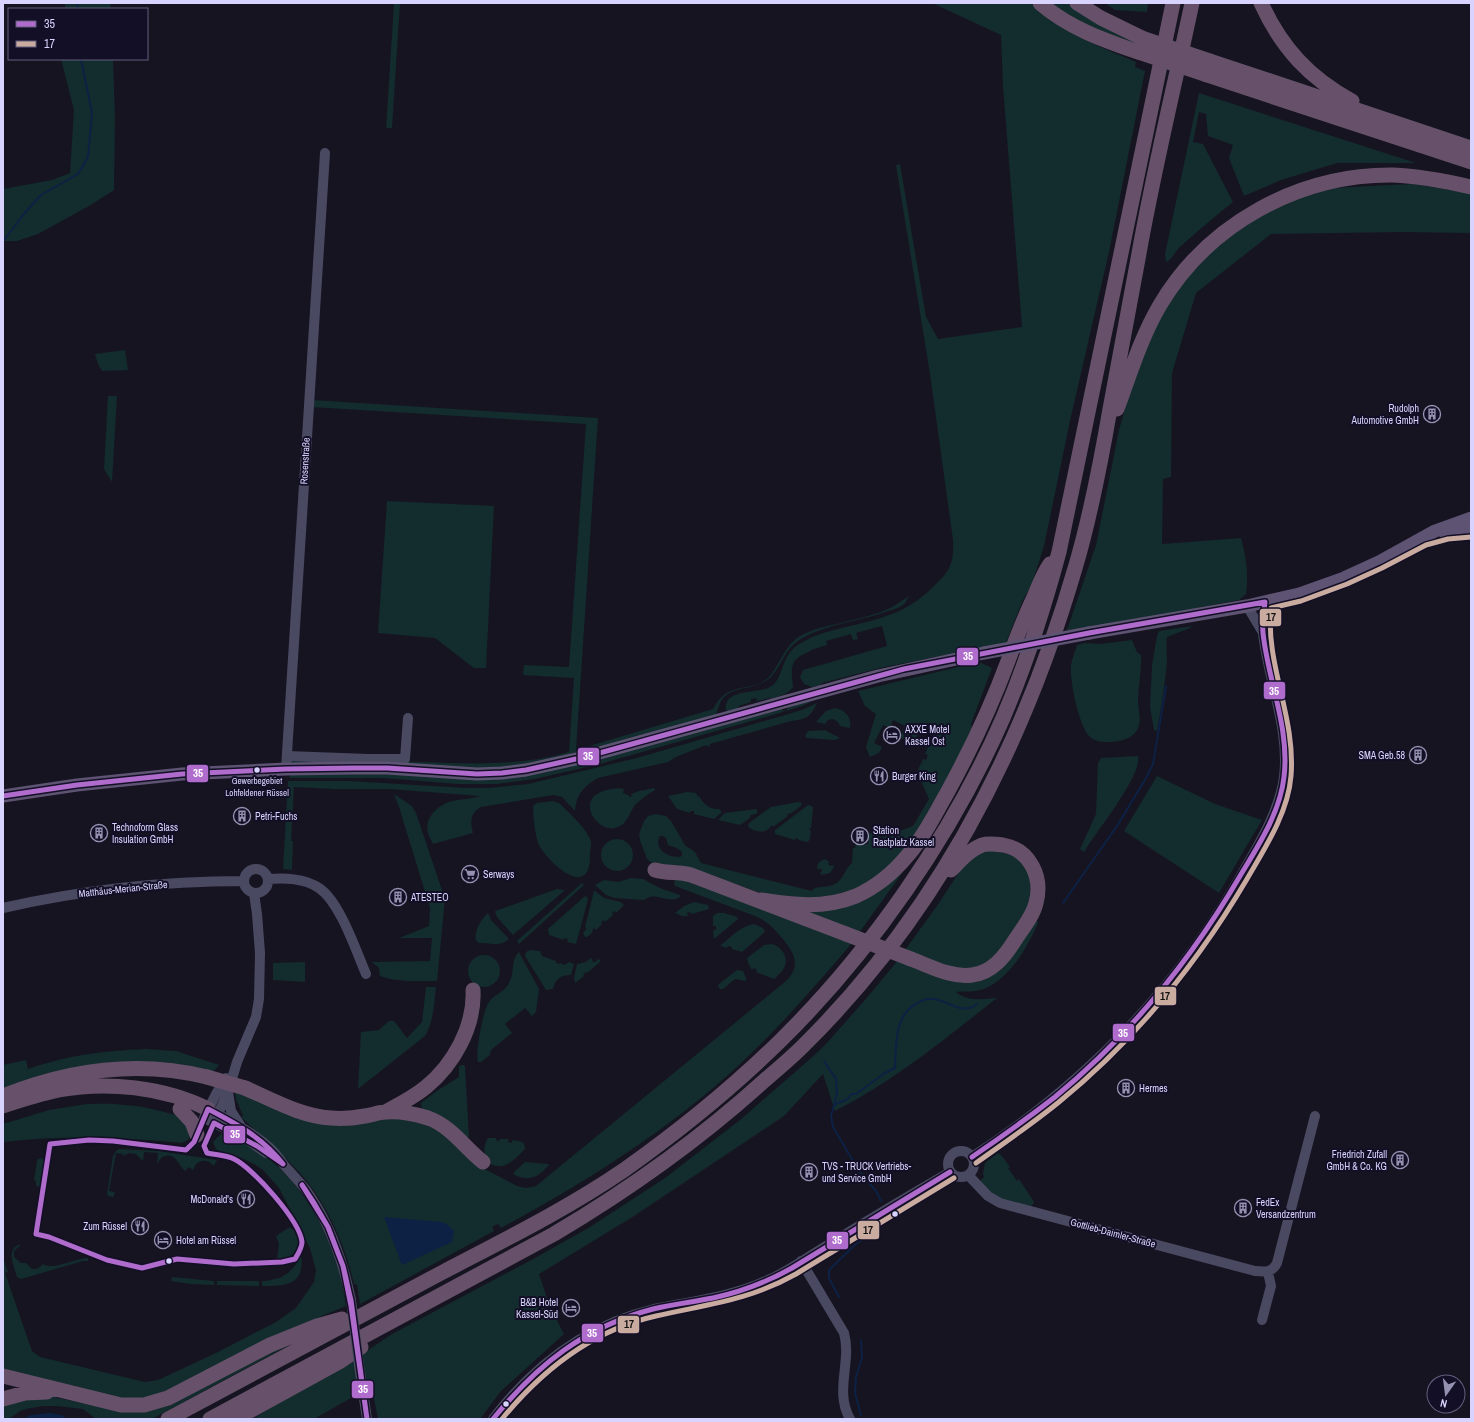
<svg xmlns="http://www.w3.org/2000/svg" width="1474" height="1422" font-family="'Archivo Narrow',sans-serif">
  <rect width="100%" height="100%" fill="#161421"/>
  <!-- green -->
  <path fill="#132c2d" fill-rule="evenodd" d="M65,3H110L111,9H65Z
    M394,3H400L392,128H386Z
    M932,3H1030L1059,26L1098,46L1136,62L1135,67L1145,71L1109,252L1070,421L1044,546L1032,584L1022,602L1006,643L880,668L822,683L820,686L812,687L804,684L800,677L803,670L887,646L882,626L856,633L858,639L853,640L851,634L826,641L827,645L811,650V651C789,659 791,667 793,687C787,695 780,696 770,699V698L757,701L756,698L751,699V702L739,706L734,712H729L726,710C723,688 758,694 770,687C780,682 781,668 786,659C789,652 796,645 803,642C812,636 823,633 834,630C872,620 903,617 933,587C950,571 954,564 953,540L930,374L896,165L900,164L926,317L938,339L1022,327L1003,86L1001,35Z
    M1050,3H1068L1140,44V46L1085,25Z
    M1105,3H1148L1147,12L1115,10Z
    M61,59H113L115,117L114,190L89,206L38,234L17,241H3V189L52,180L70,173L74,110Z
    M1199,93L1416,163H1337L1281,180L1244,196L1229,158L1233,145L1208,136L1206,114L1199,112L1193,142L1203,144L1233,202C1215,216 1198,231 1181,246C1175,251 1173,259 1166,262L1165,254Z
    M1412,184L1471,193V233L1401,232L1271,234L1196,293L1172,373L1171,477L1163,479L1162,544L1241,538C1246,557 1249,575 1246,594L1239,600L1066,633L1096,545L1119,430L1143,348L1170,296L1236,226L1279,204L1330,188Z
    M125,350L128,370L102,371L98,364L95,354Z
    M108,396H117L112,482L104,469Z
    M312,400L598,418L576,750L713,709C723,691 731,690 750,686C755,685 760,684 764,681C779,671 781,648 800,636C813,629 827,626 841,623C858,618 878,615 894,606C899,603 904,599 909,596C908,598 906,602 904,604C900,608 891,610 885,612C859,621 824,625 801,639C784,649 783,664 771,677C757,690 737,685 724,697C718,703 719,711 714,718L508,770L292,764V761L297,759C339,760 382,761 424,762C473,764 523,766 569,752L574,678L523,675L524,665L569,667L586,424L312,407Z
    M387,501L494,506L486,668H474L435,638L378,633Z
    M1193,626L1190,628L1167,637C1166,645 1167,654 1167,662C1165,685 1161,708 1157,731L1154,730L1150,707L1152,665L1157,636L1159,631Z
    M1132,640L1137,652L1141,655C1142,671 1138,686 1138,701C1138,710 1142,720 1138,728C1135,736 1126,740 1118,741C1110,743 1095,743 1089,736C1079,725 1070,683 1071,668C1071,660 1075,652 1077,645L1085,643L1100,644Z
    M979,662L992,668L971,724L973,730L932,807L906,849L875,880L830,899L767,895L723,880L658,868L647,859L640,840L639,834L644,821L648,816L655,814L666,816L671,821L685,845L695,852L701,863L812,891L813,889C821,885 831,889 839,881C845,875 845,869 852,863L853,848H855L856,843L868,844L869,833H879L881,838L913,826L929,799L917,772L923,759L926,760L928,755L925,754L933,735L920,730L914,743L900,738L905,726L893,720L890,728L883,725L874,743L882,747L879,753L870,757L866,747L876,714L865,706L858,691ZM660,836H663L666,838L668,845L677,848L682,852V856C671,860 652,849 660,836Z
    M817,699L802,706L773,715L600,764L535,779L497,784H458L383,778H289L291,773L357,771L471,778L782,709L783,711L787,710V708L794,706V704Z
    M817,703C810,718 806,719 791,721L710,744L709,747L706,745L676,757L668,762L598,778C584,786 576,794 575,811L562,797L553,795L481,807C470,813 470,822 473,833L433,844C432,841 429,837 428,833C424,817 439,804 453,801C461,799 472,799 480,796L389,789H334L294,787L291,841H293L292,870L283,869L288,781H349L466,788H489L528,784L637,758L802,710Z
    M835,708C845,710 852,717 850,728L840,726L838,722L833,719L828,720L825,724L816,722L826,711Z
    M825,730L840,738L834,740L807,738L805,736L808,731Z
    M1138,756C1143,775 1095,833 1084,852L1080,849L1096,814L1098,763L1101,758Z
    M1157,776L1215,804L1262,820L1219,893L1124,831Z
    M618,788L624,789L623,793L628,795L630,797L632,796L631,794L642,790V791L645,790L654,788L655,790C648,794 641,799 635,805C630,812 627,824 618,827C601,835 578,806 597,794C603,790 611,789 618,788Z
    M687,792L696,793L698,797L699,796C704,804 709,810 719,809L722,812L714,819L694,814V811H691L690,813L677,809L668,796Z
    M394,794L412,806L416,813L445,899L437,981H407L390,979L380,976L379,968L372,962L430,961L432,938H399L429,926L430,908L399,807Z
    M553,801L559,803C568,812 584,826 589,837C593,843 590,848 590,855C591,901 549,864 539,845C535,837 533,816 533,806L537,803Z
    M798,802L802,803L801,806L790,814L789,813L787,815L788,816L773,827L772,825C766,834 758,833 748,827L749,823L771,807Z
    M808,805L812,806L813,808L811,828H810L809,830L811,831L810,839L808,842L798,840V838H796L795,840L775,834V830Z
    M756,809L757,810V813L753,815L752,814L750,816L751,817L740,825L718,820L725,813Z
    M601 855a16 16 0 1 1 32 0a16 16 0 1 1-32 0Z
    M992,850L1016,856L1031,877L1030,904L1003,948L982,967L955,969L905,950L939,903L961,869L972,857L984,851Z
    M825,859L830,862L828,863L830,866L833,865L834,867L830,873L822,875L820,873L822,871L820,868L818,870L817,867L819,862Z
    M908,865L859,933L808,913Z
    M631,878L643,879L660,888L680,895V897C667,905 656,890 644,900L614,898L606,895L595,885L604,880L618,882Z
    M680,879L853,942C817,984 781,1026 740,1064C669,1130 586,1182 501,1228L498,1224L492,1227L494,1231L360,1304L357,1285L354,1284C345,1246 330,1210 305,1179C286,1157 262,1137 241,1117L243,1116L236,1099L235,1092L279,1109L394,1117L426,1124L442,1133L479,1166L517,1186L526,1188L536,1186L786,981C802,965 794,952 781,937C773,927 767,921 755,916L675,886L674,883L675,880Z
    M582,883L584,885L519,944L517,941Z
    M557,889L565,890L513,935L497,917L495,911Z
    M594,891H595L604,898L621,902L624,905L616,913L615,911L612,913L613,915L605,922L604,920L601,922L602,924L596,930L594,928L592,931L593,932L587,937H585L583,933L587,928L585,927Z
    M585,896L587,897L588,900L576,944L567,942L568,939L564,938V940L549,935L548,929Z
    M694,902L708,905L709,909L692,914L690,912L687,913L688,916H682L675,913L684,906Z
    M488,913L491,920L509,939C499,948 490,942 479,943L476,940C474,931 481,919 488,913Z
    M717,913H724L737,917L738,919L714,939L713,930H716V926H713V916Z
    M1035,917L1038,923C1027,949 1005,987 975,991C969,992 962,991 956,992C967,1002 984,999 997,998C945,1039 894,1081 835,1111L823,1074L784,1116L631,1218L539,1274L550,1307L564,1334L501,1391L480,1419H378L373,1393L351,1398L314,1419H253L316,1379L349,1363L392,1334L535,1258L590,1227L665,1178L740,1120L810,1059L825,1045L865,1000L899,959L974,979Z
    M754,924L763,928L765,932L742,952L732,949V947L728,946L727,948L720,946C730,938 740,926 754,924Z
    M772,944C783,947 790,959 783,970C781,973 777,976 774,979L756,972L757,970L754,968L752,970L749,965L747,958L764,945Z
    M530,950L540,951L542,956L556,961V963L559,964L560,963L565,965L569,962L574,964L571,975C561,975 555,979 553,989L546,990L525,956L526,952Z
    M519,952L539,989L536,1012L532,1016L525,1008L505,1024L512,1033L491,1050L490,1055L481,1062H478C475,1053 483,1010 489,1002C494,994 504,993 509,983C515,973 510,961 519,952Z
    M468 971a16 16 0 1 1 32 0a16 16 0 1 1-32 0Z
    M591,958L592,959L593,962H596L597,959L600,960V962L587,973L586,972L583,975L584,976L575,983L574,978L577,964L586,962Z
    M305,962V982L273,980V963Z
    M737,970L743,971L746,978V981L735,979L723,989H720L718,986L719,984Z
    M426,987H436C434,1003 434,1021 425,1036L358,1089L361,1032L379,1030L389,1021H394L407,1038L422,1022Z
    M145,1049L176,1051L219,1065L213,1072L172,1065L3,1091V1065L26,1060L28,1069C68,1055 103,1051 145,1049Z
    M463,1065L465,1066L469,1138L422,1109L421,1103L438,1090L459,1077V1066Z
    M87,1104C114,1103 141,1105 168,1113C172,1114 179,1115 182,1118C186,1122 189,1130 191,1135L188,1140L182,1143C123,1137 63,1135 3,1142V1124L49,1110Z
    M223,1132L228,1133C240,1140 253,1147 264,1155C311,1191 338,1249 346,1306L324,1315L266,1342L162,1394L131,1400L3,1372V1257L8,1272L5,1273L32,1351L40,1357L57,1361L145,1382L158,1380L216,1353L276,1322L296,1308L314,1282L316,1271L310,1248L279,1188L263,1170L254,1164L239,1157L222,1153V1152L216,1149L213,1142Z
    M488,1138H496V1140L499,1141L500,1139H508V1142L512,1143V1140L519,1141L524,1143L525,1149C519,1155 511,1164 502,1166C485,1169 480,1150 488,1138Z
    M119,1149L158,1151L217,1160L214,1166C208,1160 203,1159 196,1164L193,1170L189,1167L185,1171C177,1163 175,1151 162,1157L157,1164L158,1153L144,1152L143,1161L136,1154L129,1153L123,1156V1154L116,1153L109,1191L115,1192L114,1196L113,1197L108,1196L107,1194L113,1156L116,1151Z
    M998,1153L1002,1156L1010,1167L1008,1168L1017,1181L1019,1179L1033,1200L1034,1203L1031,1206L1000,1199L991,1194L980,1181L984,1177L983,1173L985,1163Z
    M42,1158L44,1162L40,1187L36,1186V1181L34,1180L37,1161L38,1159Z
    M525,1162L548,1164L549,1165C538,1177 529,1183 513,1174L514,1172Z
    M288,1228H291C301,1235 300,1250 290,1256C286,1259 281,1259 277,1259L279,1244L276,1236Z
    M18,1245H21L14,1251V1257L21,1263H26L32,1269H37L43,1264C53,1271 76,1258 88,1258V1261H83L21,1279L17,1277C14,1266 6,1252 18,1245Z
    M301,1256C302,1260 302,1264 301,1268C299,1287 277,1286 262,1286V1281C282,1280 292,1273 301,1256Z
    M172,1277L214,1281V1285L191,1284L171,1281Z
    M217,1281H259V1286L217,1285Z
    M308,1335L152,1419H96L83,1409L57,1406H43L26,1409L20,1411L9,1419H3V1403L49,1396L119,1411L256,1358Z"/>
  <!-- water -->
  <path fill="#0d2144" d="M384,1217L441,1222L448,1225L454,1231L452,1242L402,1265Z
    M50,1413L61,1415L65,1417V1419H22L31,1415Z"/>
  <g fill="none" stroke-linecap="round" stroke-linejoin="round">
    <!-- stream -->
    <path stroke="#0d2144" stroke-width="2" d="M77,9L78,3
      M5,239L23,215L41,195L78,174L88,157L92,113L81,59
      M1063,903L1117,826L1146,778L1153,764L1166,686
      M824,1061L836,1079L837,1094L831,1116L833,1127L859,1171L876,1191L881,1201
      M834,1105C840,1101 848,1102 851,1094H856L885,1073L895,1068C896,1046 894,1016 916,1004C922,1000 927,998 934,999C949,1001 963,1016 977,1004
      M839,1297L829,1278V1270L856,1244L880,1228
      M861,1415L855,1393L856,1377L862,1358L861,1340"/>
    <!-- minor -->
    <path stroke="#4a4962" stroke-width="10" d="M1247,606L1262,631
      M287,756L368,759H405L408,718
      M286,769L325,153
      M244 881a12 12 0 1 1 24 0a12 12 0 1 1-24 0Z
      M268,879C285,878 304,878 319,888C340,902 356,951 366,974
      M3,908C82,890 162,881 243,881
      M226,1078L216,1094L204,1118L245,1138L266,1153
      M228,1092L231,1111L240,1125
      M208,1109C230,1120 252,1132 270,1148C276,1153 279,1159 284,1165C291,1173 299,1181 306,1190C330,1223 343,1261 351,1300
      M214,1123L228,1092L237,1062L256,1017L259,999L260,953L257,914L254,893
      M948 1164a13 13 0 1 1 26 0a13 13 0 1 1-26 0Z
      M972,1157C1088,1082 1180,987 1247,865C1262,839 1280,808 1284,777C1290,729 1268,680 1263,633C1262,623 1264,612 1265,602
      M968,1175L988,1196L1000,1203L1255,1271C1265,1272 1272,1273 1277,1263L1315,1116
      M801,1261L844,1333C852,1362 834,1391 850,1419
      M1262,1320L1271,1286L1268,1272
      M359,1365L367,1419
      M493,1419C535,1364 586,1325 654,1309C693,1301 732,1297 768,1280C790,1271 810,1255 831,1243C870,1219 910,1195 950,1172"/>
    <!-- major -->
    <path stroke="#5e5373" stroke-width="13" d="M1444,532L1471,530
      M1089,633L1247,606L1299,594L1344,578L1379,562L1435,531L1471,518
      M3,796L77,785L182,774L286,769L355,768H387L477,774L502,773L526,770L585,757L878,676L984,653"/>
    <!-- highway -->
    <path stroke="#67516a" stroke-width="15" d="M1040,3C1069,28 1103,40 1138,52
      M1077,3L1101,18L1142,38
      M1261,3C1281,47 1309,78 1352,101
      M1210,61L1471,148
      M1207,75L1471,162
      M1117,409C1130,374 1141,337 1160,305C1208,224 1299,174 1393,175C1419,176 1445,181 1471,187
      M655,870C668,874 678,871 691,875L846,934
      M761,900C793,905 824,909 856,896C876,887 894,872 908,855C924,837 935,814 947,793C970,751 991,707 1008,661C1016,639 1024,618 1034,597C1039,585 1043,574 1050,564
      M911,959C930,966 951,978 972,975C992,973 1005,956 1015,940C1023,928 1033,916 1036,903C1043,877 1030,850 1003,845C996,844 988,843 982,845C969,850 960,861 951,870
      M245,1088C273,1100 300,1116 331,1118C342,1119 354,1118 365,1116C372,1115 379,1112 386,1112C400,1111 415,1114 428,1118C451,1126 465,1148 483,1162
      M3,1096C68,1070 138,1060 207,1077
      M3,1106C21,1100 40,1094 59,1090C107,1081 164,1087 208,1109
      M180,1109L192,1122L197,1135
      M387,1111C400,1104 414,1097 426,1087C453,1065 475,1027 473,990
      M3,1376L121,1405H144L168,1398L270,1345L317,1326L342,1319
      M3,1399L25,1393L47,1392
      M168,1419C260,1370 351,1321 443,1272C504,1240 567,1209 624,1170C679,1131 731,1089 779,1042C870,953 952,835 1003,718C1026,664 1044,608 1059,552L1173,3
      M210,1419L554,1234C630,1189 700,1139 765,1080C778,1069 791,1058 803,1046C937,914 1024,745 1076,565C1091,514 1101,461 1110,409C1119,359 1129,309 1138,259C1153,173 1174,88 1192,3
      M235,1419L339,1362L361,1347"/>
    <!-- minor-bridge -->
    <path stroke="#4a4962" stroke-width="10" d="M351,1300L359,1365"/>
    <!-- major-bridge -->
    <path stroke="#5e5373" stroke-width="13" d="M984,653L1089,633"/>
    <!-- highway-bridge -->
    <path stroke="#67516a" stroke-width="15" d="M1142,38L1210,61
      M1138,52L1207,75
      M846,934L911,959
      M207,1077L245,1088"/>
    <!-- bus-1 casing -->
    <g stroke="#130f26" stroke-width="8">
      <path id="bus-1" d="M3,796L77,785L182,774L286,769L355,768H387L477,774L502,773L526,770L585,757L904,669L1089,633L1265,602C1264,612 1262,622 1263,633C1268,681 1290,728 1284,777C1280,813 1258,846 1240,876C1191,960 1130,1035 1055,1097C1028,1118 1000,1138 972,1157
        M208,1109C237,1124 263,1138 283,1164L257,1146L214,1123L204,1146L207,1153C216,1155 226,1155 234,1159C253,1168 300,1221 302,1242C302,1248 298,1254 295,1259L282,1262L234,1264L177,1259L142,1268L107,1260L49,1237L36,1234L50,1144L89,1140L113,1141L186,1150L194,1142Z
        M302,1185L314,1203L328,1227
        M302,1185L328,1227
        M328,1227L343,1266
        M328,1227L343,1266
        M343,1266C346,1277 348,1289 351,1300L367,1419L351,1306Z
        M493,1419C537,1365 584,1327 653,1309C673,1304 693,1302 713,1298C741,1292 767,1282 792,1268L950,1172"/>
    </g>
    <!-- bus-2 casing -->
    <g stroke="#130f26" stroke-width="8">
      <path id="bus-2" d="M976,1163C1004,1143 1032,1124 1059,1102C1135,1040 1197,964 1247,879C1265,848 1288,813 1291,776C1296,717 1265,664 1271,608L1301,601L1347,584L1382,568L1426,545L1448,539L1471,537
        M502,1419C543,1369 593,1330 656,1316C708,1304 748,1301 796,1274L954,1178"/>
    </g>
    <!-- bus-1 -->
    <use href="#bus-1" stroke="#b06ccc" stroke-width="5"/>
    <!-- bus-2 -->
    <use href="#bus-2" stroke="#c9aba0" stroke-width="5"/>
  </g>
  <!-- icons -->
  <defs>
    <g id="building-ring" transform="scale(0.9)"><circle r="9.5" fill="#130f26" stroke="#9591b1" stroke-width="1.5"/><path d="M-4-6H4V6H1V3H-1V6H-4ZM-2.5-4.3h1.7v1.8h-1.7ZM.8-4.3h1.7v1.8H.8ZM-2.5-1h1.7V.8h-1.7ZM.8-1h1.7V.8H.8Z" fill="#9591b1"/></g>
    <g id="hotel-ring" transform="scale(0.9)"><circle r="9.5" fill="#130f26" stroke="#9591b1" stroke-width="1.5"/><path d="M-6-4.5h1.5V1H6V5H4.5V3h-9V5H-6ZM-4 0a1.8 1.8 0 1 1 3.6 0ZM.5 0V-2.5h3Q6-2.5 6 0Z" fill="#9591b1"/></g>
    <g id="restaurant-ring" transform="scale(0.9)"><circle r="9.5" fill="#130f26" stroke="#9591b1" stroke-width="1.5"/><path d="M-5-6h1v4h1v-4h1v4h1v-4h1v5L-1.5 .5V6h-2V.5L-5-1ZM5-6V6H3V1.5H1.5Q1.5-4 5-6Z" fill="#9591b1"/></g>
    <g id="supermarket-ring" transform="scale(0.9)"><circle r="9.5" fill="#130f26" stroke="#9591b1" stroke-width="1.5"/><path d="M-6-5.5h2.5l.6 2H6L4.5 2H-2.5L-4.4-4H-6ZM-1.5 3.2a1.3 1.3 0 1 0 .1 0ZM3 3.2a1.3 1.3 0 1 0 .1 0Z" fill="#9591b1"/></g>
  </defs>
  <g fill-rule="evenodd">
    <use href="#building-ring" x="1432" y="414"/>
    <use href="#hotel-ring" x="892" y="735"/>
    <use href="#building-ring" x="1418" y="755"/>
    <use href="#restaurant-ring" x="879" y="776"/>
    <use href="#building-ring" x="242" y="816"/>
    <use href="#building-ring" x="99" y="833"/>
    <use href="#building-ring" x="860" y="836"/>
    <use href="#supermarket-ring" x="470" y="874"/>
    <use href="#building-ring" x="398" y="897"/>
    <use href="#building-ring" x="1126" y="1088"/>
    <use href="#building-ring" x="1400" y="1160"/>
    <use href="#building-ring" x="809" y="1172"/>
    <use href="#restaurant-ring" x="246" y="1199"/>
    <use href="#building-ring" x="1243" y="1208"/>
    <use href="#restaurant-ring" x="140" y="1226"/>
    <use href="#hotel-ring" x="163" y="1240"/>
    <use href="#hotel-ring" x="571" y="1308"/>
  </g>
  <!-- markers -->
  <g fill="#d9d4ff" stroke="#130f26" stroke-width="1.5">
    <circle cx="257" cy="770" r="3.5"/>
    <circle cx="895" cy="1214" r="3.5"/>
    <circle cx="169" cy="1261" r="3.5"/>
    <circle cx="506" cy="1404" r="3.5"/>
  </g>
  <g text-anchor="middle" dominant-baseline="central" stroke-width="4" stroke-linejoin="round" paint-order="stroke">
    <!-- bus labels -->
    <g font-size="9" fill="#d9d4ff" stroke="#130f26">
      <text x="257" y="781">Gewerbegebiet<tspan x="257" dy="12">Lohfeldener Rüssel</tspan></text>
    </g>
    <!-- poi labels -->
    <g font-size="10" fill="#d9d4ff" stroke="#130f26" text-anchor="start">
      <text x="1419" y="408" text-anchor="end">Rudolph<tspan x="1419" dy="12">Automotive GmbH</tspan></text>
      <text x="905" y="729">AXXE Motel<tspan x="905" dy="12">Kassel Ost</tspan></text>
      <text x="1405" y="755" text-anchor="end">SMA Geb.58</text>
      <text x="892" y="776">Burger King</text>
      <text x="255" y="816">Petri-Fuchs</text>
      <text x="112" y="827">Technoform Glass<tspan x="112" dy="12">Insulation GmbH</tspan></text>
      <text x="873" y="830">Station<tspan x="873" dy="12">Rastplatz Kassel</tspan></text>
      <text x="483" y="874">Serways</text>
      <text x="411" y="897">ATESTEO</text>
      <text x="1139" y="1088">Hermes</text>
      <text x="1387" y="1154" text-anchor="end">Friedrich Zufall<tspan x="1387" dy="12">GmbH &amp; Co. KG</tspan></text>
      <text x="822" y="1166">TVS - TRUCK Vertriebs-<tspan x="822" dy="12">und Service GmbH</tspan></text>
      <text x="233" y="1199" text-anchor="end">McDonald's</text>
      <text x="1256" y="1202">FedEx<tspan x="1256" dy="12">Versandzentrum</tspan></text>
      <text x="127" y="1226" text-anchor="end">Zum Rüssel</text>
      <text x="176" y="1240">Hotel am Rüssel</text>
      <text x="558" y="1302" text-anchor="end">B&amp;B Hotel<tspan x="558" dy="12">Kassel-Süd</tspan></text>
    </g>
    <!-- street labels -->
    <g font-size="10" fill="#d9d4ff" stroke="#130f26">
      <text transform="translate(305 461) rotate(-87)">Rosenstraße</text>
      <text transform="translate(123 889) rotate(-6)">Matthäus-Merian-Straße</text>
      <text transform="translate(1113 1233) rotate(15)">Gottlieb-Daimler-Straße</text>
    </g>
  </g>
  <g stroke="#130f26" stroke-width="1.5">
    <rect x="1259" y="608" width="23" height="19" rx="4" fill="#c9aba0"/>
    <rect x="956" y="647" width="23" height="19" rx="4" fill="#b06ccc"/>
    <rect x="1263" y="681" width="23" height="19" rx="4" fill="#b06ccc"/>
    <rect x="577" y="747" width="23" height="19" rx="4" fill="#b06ccc"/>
    <rect x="186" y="764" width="23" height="19" rx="4" fill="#b06ccc"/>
    <rect x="1154" y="986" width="23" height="20" rx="4" fill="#c9aba0"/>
    <rect x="1112" y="1023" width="23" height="19" rx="4" fill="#b06ccc"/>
    <rect x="223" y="1125" width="23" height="19" rx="4" fill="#b06ccc"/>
    <rect x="857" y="1220" width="23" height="20" rx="4" fill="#c9aba0"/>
    <rect x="826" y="1231" width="23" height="19" rx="4" fill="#b06ccc"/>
    <rect x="617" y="1315" width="23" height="19" rx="4" fill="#c9aba0"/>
    <rect x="581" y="1323" width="23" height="20" rx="4" fill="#b06ccc"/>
    <rect x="351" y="1380" width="23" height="19" rx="4" fill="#b06ccc"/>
  </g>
  <g font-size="11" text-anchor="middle" font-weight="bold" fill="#fff">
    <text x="968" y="660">35</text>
    <text x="1274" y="695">35</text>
    <text x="588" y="760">35</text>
    <text x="198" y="777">35</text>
    <text x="1123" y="1037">35</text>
    <text x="235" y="1138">35</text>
    <text x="837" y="1244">35</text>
    <text x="592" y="1337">35</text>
    <text x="363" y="1393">35</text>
  </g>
  <g font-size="11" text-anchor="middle" font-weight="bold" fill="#111">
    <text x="1271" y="621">17</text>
    <text x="1165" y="1000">17</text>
    <text x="868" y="1234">17</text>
    <text x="629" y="1328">17</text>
  </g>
  <!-- border -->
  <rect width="1474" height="1422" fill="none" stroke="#d9d4ff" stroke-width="8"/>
  <!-- legend -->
  <rect x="8" y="8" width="140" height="52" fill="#130f26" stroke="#625e7d"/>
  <rect x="16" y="21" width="20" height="6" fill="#b06ccc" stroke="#625e7d"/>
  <text x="44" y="28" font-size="12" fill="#d9d4ff">35</text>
  <rect x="16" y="41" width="20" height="6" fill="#c9aba0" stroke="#625e7d"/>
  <text x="44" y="48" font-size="12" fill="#d9d4ff">17</text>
  <!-- north arrow -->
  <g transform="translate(1446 1394) rotate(194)"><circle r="19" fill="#130f26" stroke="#625e7d"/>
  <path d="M0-3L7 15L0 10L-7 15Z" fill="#9591b1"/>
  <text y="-6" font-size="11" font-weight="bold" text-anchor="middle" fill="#d9d4ff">N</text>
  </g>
</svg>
